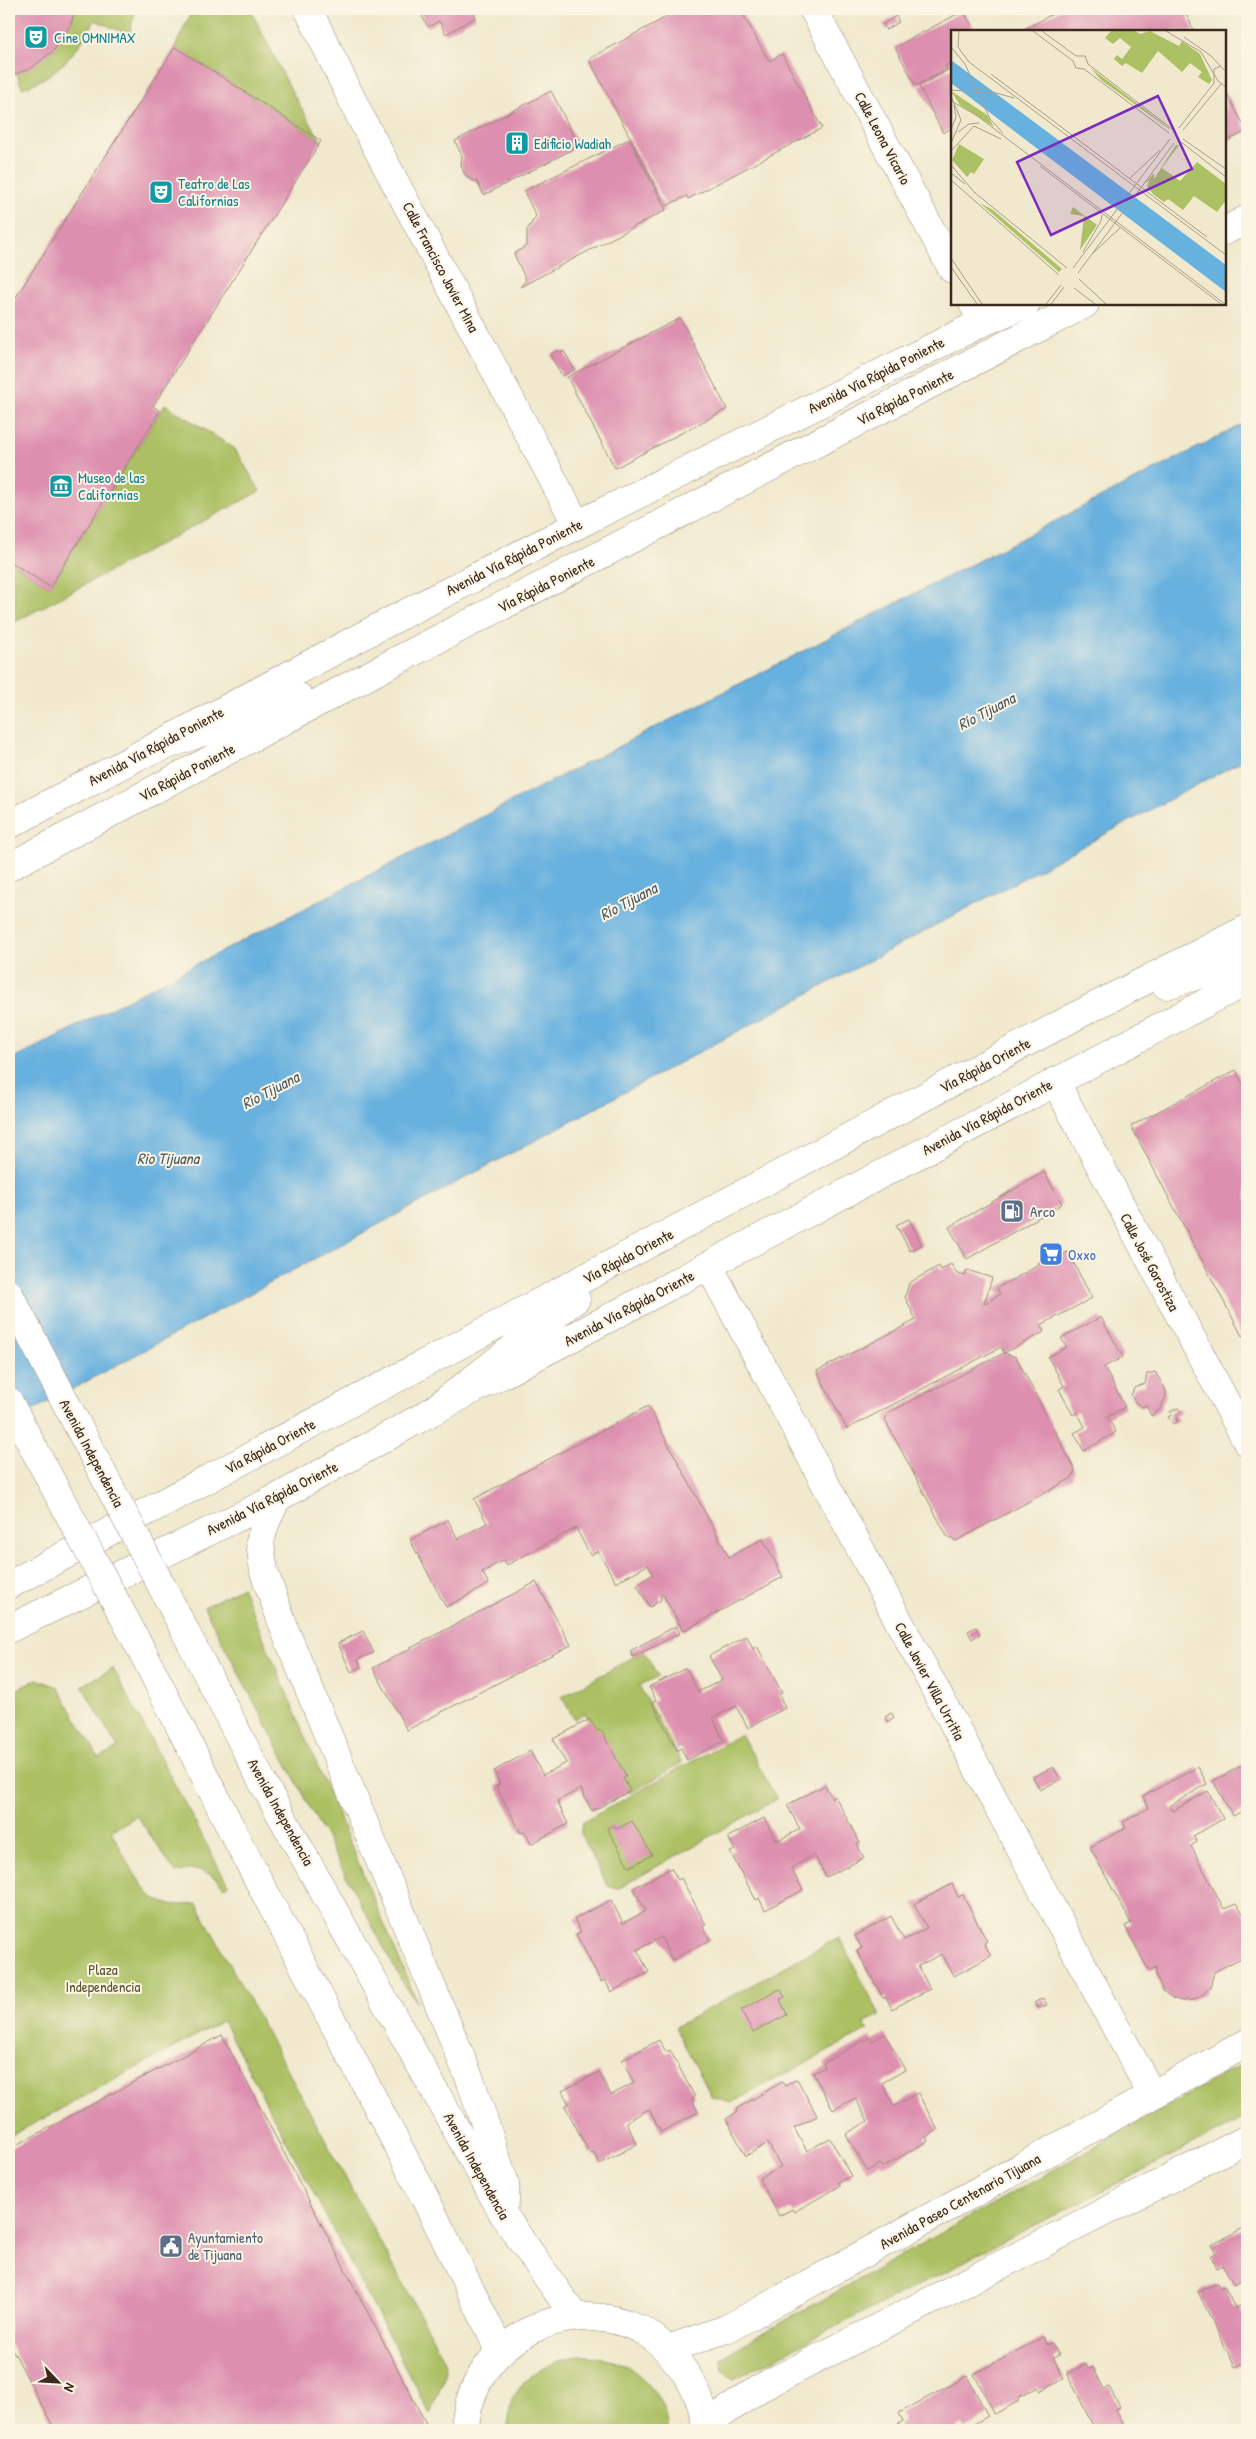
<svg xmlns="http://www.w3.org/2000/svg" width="1256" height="2439" font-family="'Patrick Hand',sans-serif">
  <rect width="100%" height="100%" fill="#fcf5e5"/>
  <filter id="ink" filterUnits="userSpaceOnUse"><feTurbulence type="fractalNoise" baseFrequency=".02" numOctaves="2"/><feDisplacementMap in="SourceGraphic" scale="10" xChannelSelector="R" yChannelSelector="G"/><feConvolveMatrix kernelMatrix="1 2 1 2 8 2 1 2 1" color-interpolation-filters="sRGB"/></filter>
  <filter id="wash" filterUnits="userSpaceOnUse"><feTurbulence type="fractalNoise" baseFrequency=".0096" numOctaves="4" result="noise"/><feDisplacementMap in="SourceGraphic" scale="20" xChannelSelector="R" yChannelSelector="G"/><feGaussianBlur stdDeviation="1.12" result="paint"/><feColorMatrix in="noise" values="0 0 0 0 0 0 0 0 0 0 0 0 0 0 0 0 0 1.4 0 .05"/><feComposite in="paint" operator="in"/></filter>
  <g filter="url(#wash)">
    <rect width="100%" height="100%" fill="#f0e9ce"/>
    <!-- green -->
    <path fill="#acc064" stroke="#747541" d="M75,9H136L129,35L95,20C78,51 57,77 22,88L17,73L71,24Z
      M193,9H250L292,92L321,141L175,47Z
      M165,404L235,449L260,491L9,625V561L50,587Z
      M242,1587L417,2002L402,1982L204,1607Z
      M644,1651L658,1676L639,1686L682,1763L630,1793L585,1713L574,1719L562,1697Z
      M113,1668L228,1885L224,1887C209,1870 198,1866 176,1873L137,1816L111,1831C121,1848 141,1893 159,1901C170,1906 185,1905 197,1904L446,2363L443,2381L430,2414L223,2021L9,2137V1694L37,1679L58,1687L99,1758L118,1748L82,1686Z
      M741,1734L777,1799L617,1889L608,1886L580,1834L583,1822Z
      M839,1937L880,2015L864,2023L868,2030L731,2103L712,2097L675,2027Z
      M1247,2061V2117L734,2379L723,2372L722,2359L733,2350Z
      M581,2355C592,2357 606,2357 616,2361C642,2371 668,2401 667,2430H506C508,2421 509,2408 513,2399C527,2371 552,2362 581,2355Z"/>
    <!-- water -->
    <path fill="#67b1df" stroke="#516e7e" d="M1247,422V758L9,1423V1061Z"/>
    <g id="blocks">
      <!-- building -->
      <path fill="#dd8faf" d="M9,9H75L71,24L54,50L30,69L9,76Z
        M418,9H472L476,17L446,34L439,21L428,27Z
        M681,9H740L769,61L782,54L822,128L688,199L687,196L666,206L589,59Z
        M1062,9H1184L1194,31H1021Z
        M963,11L976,31H952V62L945,66L947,69L916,86L895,47Z
        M896,16L899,22L886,30L883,24Z
        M175,47L321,141L153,406L160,411L50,587L9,561V308Z
        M952,68V128L943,133L919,86Z
        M1225,90L1247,131L1225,142Z
        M551,91L579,146L484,195L477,182L470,179L464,173L461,165L462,156L455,141Z
        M629,139L666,210L520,287L526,280L514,254L527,245V230L536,216L524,191Z
        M680,318L727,409L615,468L567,377Z
        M559,350L561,352L564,351L575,370L562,376L551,356V354Z
        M1236,1070L1247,1092V1333L1242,1336L1131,1126Z
        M1044,1172L1062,1204L967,1259L949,1227Z
        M909,1219L922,1245L910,1251L896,1225Z
        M1068,1252L1092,1298L1041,1325L1044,1332L1004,1353L1001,1347L847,1429L817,1371L916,1320L905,1297L909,1283L939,1266L941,1270L951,1264L957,1274L965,1276L967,1270L992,1278L984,1304L1000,1294L997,1288L1039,1265L1038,1263L1058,1253L1060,1256Z
        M1101,1317L1123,1357L1104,1367L1125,1407L1107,1417L1116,1432L1084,1451L1074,1433L1085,1427L1077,1412L1073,1415L1059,1389L1064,1386L1048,1357L1067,1347L1061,1338Z
        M1004,1353L1016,1357L1075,1470L1072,1478L956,1541L947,1536L885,1420L888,1413Z
        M1155,1372L1165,1388L1166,1396L1160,1409L1151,1416L1146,1405L1142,1407L1136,1403L1131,1396L1134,1388L1145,1384L1147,1374Z
        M648,1406L729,1557L763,1539L783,1577L683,1631L663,1594L660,1596L661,1600L650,1607L637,1585L653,1574L648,1565L616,1582L598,1551L590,1555L576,1528L507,1565L504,1560L482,1572L489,1584L446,1607L410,1540L448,1520L458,1539L487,1523L474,1499Z
        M1178,1408L1181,1412L1175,1416L1178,1421L1173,1424L1168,1417L1172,1415L1170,1412Z
        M536,1582L571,1645L407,1730L373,1668Z
        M676,1626L680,1633L633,1657L630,1651Z
        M976,1627L980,1634L972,1639L968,1631Z
        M363,1631L374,1653L358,1659L361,1667L351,1672L338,1643Z
        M747,1636L753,1649L757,1646L782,1693L779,1695L785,1708L748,1728L736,1706L713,1718L724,1741L687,1760L681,1748L677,1750L652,1702L656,1700L649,1687L686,1668L698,1692L722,1680L709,1656Z
        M891,1713L894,1717L888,1722L885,1717Z
        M590,1719L597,1731L601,1730L626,1776L623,1778L630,1791L592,1811L581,1789L557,1801L568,1824L531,1844L525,1832L521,1833L496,1786L500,1784L494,1771L530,1751L543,1775L566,1763L553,1739Z
        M1247,1763V1809L1233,1816L1213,1781Z
        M1053,1767L1061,1779L1040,1790L1033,1777Z
        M1198,1767L1207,1784L1170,1806L1173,1811L1208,1791L1223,1819L1193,1836L1197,1842L1191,1846L1224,1909L1236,1904L1247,1919V1955L1214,1972L1210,1987L1204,1994L1193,2000L1181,2001L1172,1998L1163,1991L1156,1976V1967L1149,1971L1125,1926L1131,1923L1090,1847L1126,1828L1123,1822L1149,1808L1143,1796Z
        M825,1785L832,1798L835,1796L860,1843L857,1844L864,1858L826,1877L814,1855L791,1868L803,1890L765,1910L759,1898L756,1900L730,1852L735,1850L728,1837L764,1818L777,1841L800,1829L787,1805Z
        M632,1821L652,1855L629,1867L607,1828L614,1825L617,1829Z
        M671,1868L678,1880L681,1878L706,1925L703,1927L710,1940L672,1960L661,1937L637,1950L649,1972L611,1992L605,1980L601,1982L576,1934L581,1932L574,1919L611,1900L623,1923L646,1911L633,1888Z
        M952,1884L958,1897L963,1895L987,1941L984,1943L991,1956L954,1976L942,1954L918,1966L930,1989L892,2009L886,1997L883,1998L857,1951L862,1948L855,1936L891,1916L904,1940L927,1928L914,1904Z
        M780,1989L785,1997L780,1999L787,2015L753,2032L741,2010Z
        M1043,1998L1047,2005L1038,2008L1034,2003Z
        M885,2034L905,2070L882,2083L894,2106L918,2093L938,2130L926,2137L928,2141L882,2167L880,2164L867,2171L846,2134L868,2121L855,2098L833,2110L813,2073L825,2067L823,2063L870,2037L872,2041Z
        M222,2035L429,2429L426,2430H55L9,2343V2149Z
        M659,2040L666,2052L670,2050L695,2097L692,2099L698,2112L661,2132L649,2109L626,2122L637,2144L600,2164L594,2152L590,2154L565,2106L569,2104L562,2091L599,2072L611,2095L634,2083L622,2060Z
        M797,2079L817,2116L794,2128L807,2151L830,2138L851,2176L838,2182L840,2186L794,2212L792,2209L779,2216L759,2179L781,2167L768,2143L746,2156L726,2119L737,2112L736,2109L782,2082L785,2086Z
        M1247,2226V2278L1234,2285L1223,2265L1217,2268L1211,2256L1216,2253L1212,2245Z
        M1217,2283L1220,2288L1224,2286L1235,2308L1240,2306L1247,2319V2361L1235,2367L1198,2292Z
        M1043,2337L1047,2345L1052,2343L1059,2355L1053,2358L1064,2378L1040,2391L1038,2387L1017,2398L1019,2401L995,2414L974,2374Z
        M1086,2364L1088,2369L1093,2367L1104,2389L1109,2387L1120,2407L1116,2409L1126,2430H1095L1067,2373Z
        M967,2376L988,2416L965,2429L963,2425L954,2430H901L898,2424L903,2421L899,2413Z"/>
    </g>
  </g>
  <g filter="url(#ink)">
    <use href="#blocks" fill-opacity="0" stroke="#968a76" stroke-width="1"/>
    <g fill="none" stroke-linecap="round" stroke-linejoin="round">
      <!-- tertiary casing -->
      <g stroke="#968a76" stroke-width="29">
        <path id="tertiary" d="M308,9L361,118L577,525
          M813,9L952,269
          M973,304L983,322
          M1055,1081L1247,1442
          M709,1266L1152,2095"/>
      </g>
      <!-- secondary casing -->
      <g stroke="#968a76" stroke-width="29">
        <path id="secondary" d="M9,825L377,628L577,525L983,322L1026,304
          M277,1498L265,1524L260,1542L264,1572L286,1633L471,2082L505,2184V2201
          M9,1629L277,1498L431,1412L1247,981
          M184,1629L263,1783L505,2217L575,2317
          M143,1653L234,1834L419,2186L500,2350
          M668,2349L726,2329L745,2319L1247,2043
          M706,2425L758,2389L1247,2139
          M465,2430C469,2344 563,2292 640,2329C659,2339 672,2354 684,2371C695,2386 706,2411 706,2430"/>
      </g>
      <!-- trunk casing -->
      <g stroke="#968a76" stroke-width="29">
        <path id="trunk" d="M1225,231L1247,219
          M140,755L299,697
          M9,867L394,662L1085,304
          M1166,985L1247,960
          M431,1412L576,1299
          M9,1585L1091,1008L1247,929"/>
      </g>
      <!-- tertiary -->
      <use href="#tertiary" stroke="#fff" stroke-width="28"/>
      <!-- secondary -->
      <use href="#secondary" stroke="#fff" stroke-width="28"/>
      <!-- trunk -->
      <use href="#trunk" stroke="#fff" stroke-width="28"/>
      <!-- secondary-bridge casing -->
      <g stroke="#968a76" stroke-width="29" stroke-linecap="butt">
        <path id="secondary-bridge" d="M9,1294L184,1629
          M9,1402L143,1653"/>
      </g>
      <!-- secondary-bridge -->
      <use href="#secondary-bridge" stroke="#fff" stroke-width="28"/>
    </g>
  </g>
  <!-- icons -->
  <defs>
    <g id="theatre-square" transform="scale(1.25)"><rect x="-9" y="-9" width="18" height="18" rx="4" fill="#0f9aa8" stroke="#fcf5e5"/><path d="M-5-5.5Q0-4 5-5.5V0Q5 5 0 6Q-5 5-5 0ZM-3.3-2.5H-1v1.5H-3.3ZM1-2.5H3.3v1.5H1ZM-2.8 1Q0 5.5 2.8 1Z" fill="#fff"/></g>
    <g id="building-square" transform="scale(1.25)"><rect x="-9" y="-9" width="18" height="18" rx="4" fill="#0f9aa8" stroke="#fcf5e5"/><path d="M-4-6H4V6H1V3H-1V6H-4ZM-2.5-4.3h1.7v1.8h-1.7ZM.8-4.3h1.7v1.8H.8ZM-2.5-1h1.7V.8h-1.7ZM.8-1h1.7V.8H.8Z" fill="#fff"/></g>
    <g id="museum-square" transform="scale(1.25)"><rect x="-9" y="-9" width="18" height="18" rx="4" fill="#0f9aa8" stroke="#fcf5e5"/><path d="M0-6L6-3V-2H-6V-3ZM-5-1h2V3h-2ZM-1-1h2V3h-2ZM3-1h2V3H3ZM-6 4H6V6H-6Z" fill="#fff"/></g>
    <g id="fuel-square" transform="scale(1.25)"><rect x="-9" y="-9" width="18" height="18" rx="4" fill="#5c6f8a" stroke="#fcf5e5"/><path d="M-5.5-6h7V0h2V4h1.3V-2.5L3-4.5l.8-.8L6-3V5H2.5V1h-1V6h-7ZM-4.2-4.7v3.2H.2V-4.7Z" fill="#fff"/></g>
    <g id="supermarket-square" transform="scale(1.25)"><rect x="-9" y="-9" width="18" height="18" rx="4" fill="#3f7fe0" stroke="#fcf5e5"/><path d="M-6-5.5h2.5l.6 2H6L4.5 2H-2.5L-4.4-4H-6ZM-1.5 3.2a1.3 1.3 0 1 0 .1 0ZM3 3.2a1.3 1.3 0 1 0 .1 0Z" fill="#fff"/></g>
    <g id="civic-square" transform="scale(1.25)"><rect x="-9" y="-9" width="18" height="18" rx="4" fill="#5c6f8a" stroke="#fcf5e5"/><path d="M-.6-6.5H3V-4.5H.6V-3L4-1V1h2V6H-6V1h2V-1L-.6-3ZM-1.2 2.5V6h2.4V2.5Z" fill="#fff"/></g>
  </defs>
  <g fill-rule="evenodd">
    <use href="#theatre-square" x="36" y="37"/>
    <use href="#building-square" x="517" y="143"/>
    <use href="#theatre-square" x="161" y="192"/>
    <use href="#museum-square" x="61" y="486"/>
    <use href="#fuel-square" x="1012" y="1211"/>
    <use href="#supermarket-square" x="1051" y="1254"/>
    <use href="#civic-square" x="171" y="2246"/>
  </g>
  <g text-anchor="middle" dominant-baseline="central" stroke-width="4" stroke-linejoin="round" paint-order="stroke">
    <!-- culture labels -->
    <g font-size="15" fill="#0d838f" stroke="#fcf5e5" text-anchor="start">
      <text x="54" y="37">Cine OMNIMAX</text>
      <text x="534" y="143">Edificio Wadiah</text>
      <text x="178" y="183">Teatro de Las<tspan x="178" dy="17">Californias</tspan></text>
      <text x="78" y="477">Museo de las<tspan x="78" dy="17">Californias</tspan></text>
    </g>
    <!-- street labels -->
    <g font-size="15" fill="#3b2a1e" stroke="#fcf5e5">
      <text transform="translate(883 138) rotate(62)">Calle Leona Vicario</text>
      <text transform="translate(441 267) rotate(62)">Calle Francisco Javier Mina</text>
      <text transform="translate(876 375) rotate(-27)">Avenida Vía Rápida Poniente</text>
      <text transform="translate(905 397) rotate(-27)">Vía Rápida Poniente</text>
      <text transform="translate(514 557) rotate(-27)">Avenida Vía Rápida Poniente</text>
      <text transform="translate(546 584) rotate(-27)">Vía Rápida Poniente</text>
      <text transform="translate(156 746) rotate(-28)">Avenida Vía Rápida Poniente</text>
      <text transform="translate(187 772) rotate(-28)">Vía Rápida Poniente</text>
      <text transform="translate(985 1065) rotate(-28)">Vía Rápida Oriente</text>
      <text transform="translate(987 1117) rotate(-28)">Avenida Vía Rápida Oriente</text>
      <text transform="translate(628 1256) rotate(-28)">Vía Rápida Oriente</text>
      <text transform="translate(1150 1262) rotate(62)">Calle José Gorostiza</text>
      <text transform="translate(629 1308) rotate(-28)">Avenida Vía Rápida Oriente</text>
      <text transform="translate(270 1446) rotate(-28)">Vía Rápida Oriente</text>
      <text transform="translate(92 1453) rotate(62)">Avenida Independencia</text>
      <text transform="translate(272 1498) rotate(-27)">Avenida Vía Rápida Oriente</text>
      <text transform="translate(930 1681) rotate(62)">Calle Javier Villa Urritia</text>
      <text transform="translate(281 1812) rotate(61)">Avenida Independencia</text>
      <text transform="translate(477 2166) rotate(61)">Avenida Independencia</text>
      <text transform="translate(960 2201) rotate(-29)">Avenida Paseo Centenario Tijuana</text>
    </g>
    <!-- service labels -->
    <g font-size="15" fill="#4e5e75" stroke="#fcf5e5" text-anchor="start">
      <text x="1030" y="1211">Arco</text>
      <text x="188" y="2237">Ayuntamiento<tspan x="188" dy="17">de Tijuana</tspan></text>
    </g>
    <!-- shop labels -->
    <g font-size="15" fill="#366cbe" stroke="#fcf5e5" text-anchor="start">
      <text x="1068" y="1254">Oxxo</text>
    </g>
    <!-- park labels -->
    <g font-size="15" fill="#5d5733" stroke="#fcf5e5">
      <text x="103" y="1969">Plaza<tspan x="103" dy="17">Independencia</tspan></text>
    </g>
    <!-- water labels -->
    <g font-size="16" font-style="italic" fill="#4a5962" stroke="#fcf5e5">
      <text transform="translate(986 711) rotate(-28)">Río Tijuana</text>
      <text transform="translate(628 901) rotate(-28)">Río Tijuana</text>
      <text transform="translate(270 1090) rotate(-28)">Río Tijuana</text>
      <text x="168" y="1158">Rio Tijuana</text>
    </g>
  </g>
  <!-- overview -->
  <g transform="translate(951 30)">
    <rect width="275" height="275" fill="#f0e9ce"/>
    <path d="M160,1H184L189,4L199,1L228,16L231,11L249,24L261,50L258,54L247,47L251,42L239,33L231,42L207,21L191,43L175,33L171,36L163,29L166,25L171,29L180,17L169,8L162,14L154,8ZM140,38L218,98V99L150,50ZM0,61L36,85L43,97L9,75ZM8,114L33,129L23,144L20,142L16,147L1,130ZM225,115H228L211,138L229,151L246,132L275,154V170L266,182L243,166L232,180L217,169L213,172L203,165L196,157L198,151L194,153L203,143V149ZM29,173L42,180L111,239L108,242ZM122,177L146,195L129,220L133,186L119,184Z" fill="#acc064"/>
    <path d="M0,30L275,235V262L0,53Z" fill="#67b1df"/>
    <path fill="none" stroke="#a89d88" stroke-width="1" d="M8,1L7,17L18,32L275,225M82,1L122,31M91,1L125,26M215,1L250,22L267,51L275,57M233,7L259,25L275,42M0,17L14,34L39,89L52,103M125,26H134L137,34M122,31L125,38L133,39M137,34L221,99M133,39L218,103M40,44L256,207M0,60L45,63L63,68M0,66L10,90L0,113M0,71L25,85L274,274M228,98L263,53V39L270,36M0,100L5,87L3,75M232,100L270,54M7,102L18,94L28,93M232,109L275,139M230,112L275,147M0,121L23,96L50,109M0,135L24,163M89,136L270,274M0,143L14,154M179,148L209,120M0,150L108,245M23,162L116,238M132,222L150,191L151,185M141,224L169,198M0,228L31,274M0,237L26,274M122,238L219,109M127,243L223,113M128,249L155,274M123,258L144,274M95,274L110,255M100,274L113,257"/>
    <path fill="#7b2cbf" fill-opacity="0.15" stroke="#7b2cbf" stroke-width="2.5" d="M207,66L241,139L100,205L66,132Z"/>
    <rect width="275" height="275" fill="none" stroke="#3b2a1e" stroke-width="2.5"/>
  </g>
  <!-- margin -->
  <rect width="1256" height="2439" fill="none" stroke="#fcf5e5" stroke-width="30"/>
  <!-- north arrow -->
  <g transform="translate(58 2382) rotate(115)" stroke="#fcf5e5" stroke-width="4" paint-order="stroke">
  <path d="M0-4L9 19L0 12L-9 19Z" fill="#3b2a1e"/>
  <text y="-8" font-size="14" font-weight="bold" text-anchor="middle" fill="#3b2a1e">N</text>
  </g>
</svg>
